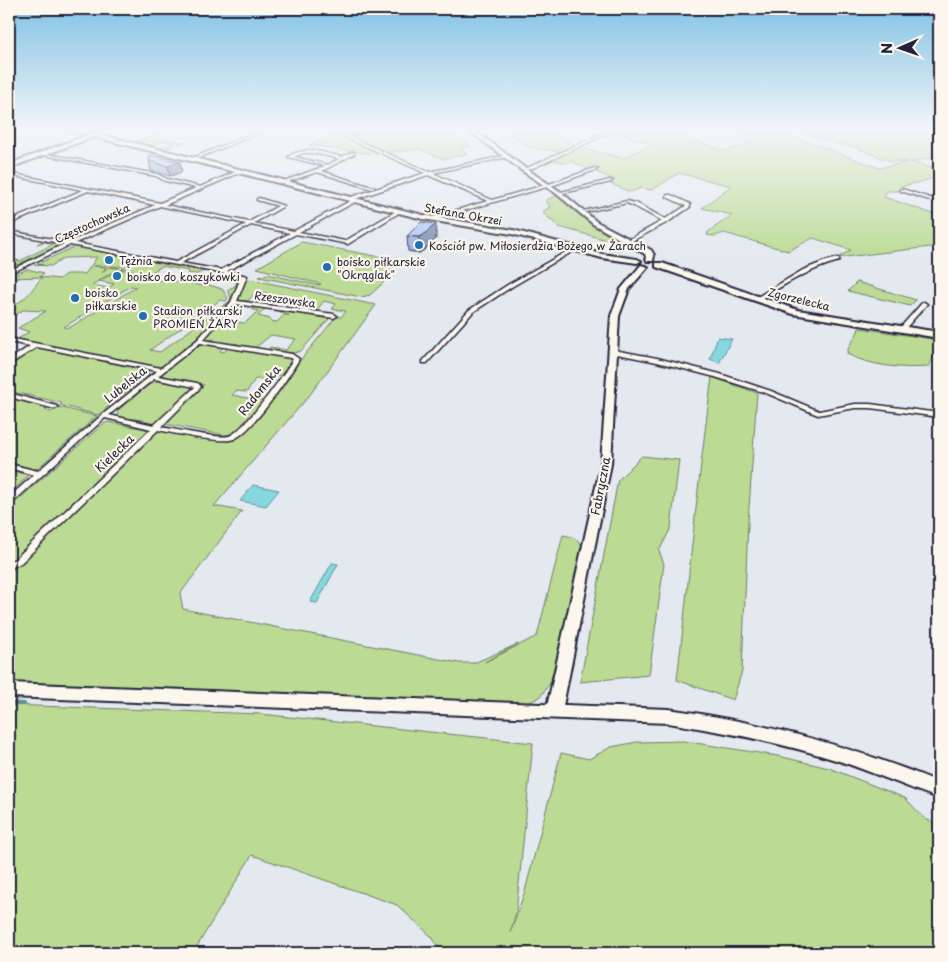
<svg xmlns="http://www.w3.org/2000/svg" width="948" height="962" font-family="'Playpen Sans',sans-serif">
  <rect width="100%" height="100%" fill="#e4e9ef"/>
  <filter id="ink" filterUnits="userSpaceOnUse"><feTurbulence type="fractalNoise" baseFrequency=".02" numOctaves="2"/><feDisplacementMap in="SourceGraphic" scale="10" xChannelSelector="R" yChannelSelector="G"/><feConvolveMatrix kernelMatrix="1 2 1 2 8 2 1 2 1" color-interpolation-filters="sRGB"/></filter>
  <g filter="url(#ink)">
    <!-- green -->
    <path fill="#bbda93" stroke="#6e7e67" fill-rule="evenodd" d="M347,129H464L468,132L454,134L470,146L460,149L467,154L443,159L420,149L373,154L309,145Z
      M516,129H545L575,145L560,152L529,147L510,134Z
      M619,129H660L725,151L749,144L738,129H939V156L911,162L939,170V177L900,187L898,191H887L884,197L939,216V246L837,258L851,250L813,238L788,251L724,233L715,236L707,235L708,232L732,215L702,208L731,186L679,173L652,190L642,188L630,192L607,182L615,180L570,161L566,163L549,159L576,147L624,158L651,144L612,131ZM797,131L839,144L854,147L890,161L908,162L879,168L787,134Z
      M156,134L158,135L156,137L185,142L165,149L160,148L174,143L164,141L150,146L135,142Z
      M556,196L593,226L624,241L618,243L559,227L542,212L550,207L546,200Z
      M45,240L61,244L17,265L9,263V258L15,257L12,259L20,261L53,244L45,242L37,244Z
      M302,242L396,260V271L370,295L361,297L259,277L267,274L317,285L321,284L257,268Z
      M74,247L135,258L120,267L109,266L115,259L112,258L104,261L110,262L107,266H93L106,267L102,273L108,267L119,268L92,285L108,288L114,284L99,281L120,269L157,278L154,280L190,282L202,280L192,284L206,286L207,281L209,285L222,289L228,298L226,301L220,300L150,350L160,352L230,301L231,297L227,290L235,286L237,282L233,281L235,279L216,278L219,276L240,278L231,302L190,346L160,368L18,339L29,332L18,328L46,311L23,310L10,318L12,320L9,323V305C22,306 34,287 42,277L9,278L27,269L44,273L40,277L59,279L66,274H85L97,257L65,258L51,266L34,265H43L37,264ZM131,286L136,287L69,328L64,327Z
      M137,259L205,271L196,274L187,273L189,271L162,266L147,275L122,268Z
      M249,279L376,305L309,396L214,506L242,511L180,594L183,609L459,663H474L518,644L485,662L537,636L563,535C573,537 579,538 583,548L563,635L550,683L540,697L530,702L519,704L9,684V569L13,570L160,428L222,440L240,435L278,392L302,358L336,317H341L346,311L332,309L336,304L324,301L316,311L299,309L307,300L298,299L293,305L289,304L291,301H287L291,296L276,294L271,299L274,300L272,301L266,300L262,303L256,302L267,293L257,291L248,301H238L245,281Z
      M857,282L916,300L910,306L848,291Z
      M254,307L266,308L258,316L271,319L270,321L277,322L284,315H289L281,313V310L329,319L301,351L293,353L269,350L270,347L286,350L296,339L271,335L255,348L237,345L238,344L235,343L233,345L213,341L214,339L208,340L206,337L221,321L245,323L258,311L251,309Z
      M859,328L939,340V357H934L928,367C903,369 870,366 847,354C848,344 856,339 859,328Z
      M200,344L223,347L220,351L224,352L228,348L288,358L292,361L281,376L274,375L270,380L255,379L247,392L236,391L232,395L263,401L236,433L225,435L164,424L204,385L155,377Z
      M40,348L149,371V374L98,415L60,405L62,403L9,391V365L32,349Z
      M712,377L757,393L748,522L742,671L733,700L677,680C689,579 698,478 712,377Z
      M157,381L192,386L195,389L159,422L152,424L142,422L143,420L117,417L118,415L117,411L151,383Z
      M14,399L46,407L45,410L51,412L58,407L97,416L38,468L33,469L9,462V400Z
      M108,422L146,429L148,432L16,558L9,561V508L103,424Z
      M642,456L679,460L671,528L659,551L664,564L649,675L580,682L618,480Z
      M9,470L29,475L9,494Z
      M9,705L261,714L533,743L516,913L510,933L525,891L561,753L589,759L611,747L637,742L683,741L778,756L829,768L905,798L925,819L939,825V953H442L432,937L397,905L252,855L193,953H9Z"/>
    <!-- water -->
    <path fill="#86d8de" stroke="#5e8f9d" d="M718,337L732,339L719,363L710,359Z
      M253,485L279,490L266,506L240,501Z
      M332,563L338,564L317,603L310,602Z"/>
    <g fill="none" stroke-linecap="round" stroke-linejoin="round">
      <!-- stream -->
      <path stroke="#5e8f9d" stroke-width="4" d="M9,703L24,704"/>
      <!-- street casing -->
      <g stroke="#22223b" stroke-width="3">
        <path id="street" d="M264,129H269L193,160L190,159Z
          M364,129H369L348,136L429,172L509,155L508,157L433,173L492,200L552,183L595,168L598,169L554,185L431,220L429,219V218L488,201L428,175L355,199L357,200V201L299,232L345,241L398,210L402,211L348,244L296,234L227,271L247,276L237,301L334,314L337,316L334,318L235,304L203,340L292,354L299,359C289,377 252,432 234,439C222,444 172,433 158,430L21,563L9,569V562L15,559L151,429L105,418L12,503H9V497L34,475L9,468V464L38,471L102,415L148,378L149,376L152,375L157,371L37,347L9,365V360L30,346L9,342V338L161,368L197,340L231,302L241,277L70,245L9,274V271L64,244L9,233V231L69,242L155,205L88,191L9,224V221L83,190L9,175V173L160,203L196,188L165,181L156,176L39,154L41,153L157,174L167,179L200,187L240,170H241V172L165,205L249,222L278,206L257,200V199L259,198L284,206L254,223L294,231L352,200H348V198L425,173L343,136ZM160,206L246,224L176,262L75,243ZM251,225L290,233L221,270L181,263ZM200,343L290,358L293,359C284,375 244,431 229,436C219,439 174,429 161,427L201,387L199,384L197,383L158,376ZM154,379L195,387L154,425L109,415Z
          M612,129H617L531,169L523,170L521,169L529,167Z
          M309,150L322,152L342,157L352,152H354V154L328,168L321,171L375,188L372,189L317,172L284,183V181L325,166L288,157L295,153ZM303,153H315L339,159L328,165L294,157Z
          M610,180L612,181L611,182L559,194L557,193Z
          M902,189L939,201V203L901,191L900,190Z
          M667,195H671L690,204V207L668,222L630,242L628,241V240L662,221L634,206L627,203L581,213L579,212L627,201L638,204L665,219L686,206L667,197Z
          M573,248L577,249L513,286L473,312L427,363H423V361L469,310L509,284Z
          M837,258L839,259V261C809,269 785,284 759,300L754,299L803,270L823,262Z
          M924,302L927,304L926,305L904,330H900V328L922,303Z
          M614,350L657,358L720,374L771,391L819,411L855,404H870L939,413V417L870,408H855L818,415L766,393L715,377L657,362L612,353V351Z
          M9,393L57,406L58,407L55,409L9,397Z"/>
      </g>
      <!-- secondary casing -->
      <g stroke="#22223b" stroke-width="4">
        <path id="secondary" d="M66,129H75L94,133L423,215L513,230L602,254L637,259L641,261L637,263L602,258L512,234L423,219L94,137L9,168V164L88,135Z
          M467,129H473L525,168L561,192L597,222L651,250L654,255L653,261H647L645,254L593,224L557,194L521,170Z
          M656,263H662L798,310L939,332V338L793,314L656,267Z
          M641,265L648,267L629,289L619,316L611,464L562,711L559,715L554,717L549,715L546,711L601,464L611,316L621,289Z"/>
      </g>
      <!-- primary casing -->
      <g stroke="#22223b" stroke-width="4">
        <path id="primary" d="M9,683L668,709C762,722 851,746 939,782V798C906,787 873,772 839,761C783,743 726,732 668,723L9,697Z"/>
      </g>
      <!-- street -->
      <use href="#street" fill="#fbf7ec" fill-rule="evenodd"/>
      <!-- secondary -->
      <use href="#secondary" fill="#fbf7ec" fill-rule="evenodd"/>
      <!-- primary -->
      <use href="#primary" fill="#fbf7ec" fill-rule="evenodd"/>
    </g>
    <!-- wall -->
    <path fill="#96add4" stroke="#22223b" d="M149,161L180,162L182,172L170,176L151,171Z
      M407,236L436,239L424,250L419,253L408,251Z"/>
    <!-- shaded-wall -->
    <path fill="#7a8dad" stroke="#22223b" d="M180,162L182,172L170,176L168,166Z
      M436,224V239L424,250L419,253V237Z"/>
    <!-- building -->
    <path fill="#afc9f7" stroke="#22223b" d="M150,155L180,162L168,166L149,161Z
      M421,222L436,224L423,235L419,237L407,236Z"/>
  </g>
  <!-- sky -->
  <linearGradient id="sky" x2="0" y2="1"><stop stop-color="#81c2e4"/><stop offset="0.49" stop-color="#f3f5f8"/><stop offset="1" stop-color="#f3f5f8" stop-opacity="0"/></linearGradient>
  <rect width="948" height="264" fill="url(#sky)"/>
  <!-- markers -->
  <g fill="#1f6fb2" stroke="#fbf7ec" stroke-width="2">
    <circle cx="419" cy="245" r="5"/>
    <circle cx="109" cy="260" r="5"/>
    <circle cx="327" cy="267" r="5"/>
    <circle cx="117" cy="276" r="5"/>
    <circle cx="75" cy="298" r="5"/>
    <circle cx="143" cy="316" r="5"/>
  </g>
  <g text-anchor="middle" dominant-baseline="central" stroke-width="4.5" stroke-linejoin="round" paint-order="stroke">
    <!-- far-street labels -->
    <g font-size="11" fill="#22223b" stroke="#fbf7ec">
      <text transform="translate(463 214) rotate(10)">Stefana Okrzei</text>
      <text transform="translate(92 223) rotate(-24)">Częstochowska</text>
      <text transform="translate(285 299) rotate(8)">Rzeszowska</text>
      <text transform="translate(799 299) rotate(14)">Zgorzelecka</text>
    </g>
    <!-- far-poi labels -->
    <g font-size="11" fill="#22223b" stroke="#fbf7ec" text-anchor="start">
      <text x="429" y="245">Kościół pw. Miłosierdzia Bożego w Żarach</text>
      <text x="119" y="260">Tężnia</text>
      <text x="337" y="261">boisko piłkarskie<tspan x="337" dy="13">"Okrąglak"</tspan></text>
      <text x="127" y="276">boisko do koszykówki</text>
      <text x="85" y="292">boisko<tspan x="85" dy="13">piłkarskie</tspan></text>
      <text x="153" y="310">Stadion piłkarski<tspan x="153" dy="13">PROMIEŃ ŻARY</tspan></text>
    </g>
    <!-- street labels -->
    <g font-size="12" fill="#22223b" stroke="#fbf7ec">
      <text transform="translate(125 384) rotate(-39)">Lubelska</text>
      <text transform="translate(259 390) rotate(-52)">Radomska</text>
      <text transform="translate(114 453) rotate(-44)">Kielecka</text>
      <text transform="translate(600 486) rotate(-79)">Fabryczna</text>
    </g>
  </g>
  <!-- margin -->
  <rect width="948" height="962" fill="none" stroke="#fbf7ec" stroke-width="30"/>
  <rect x="15" y="15" width="918" height="932" fill="none" stroke="#22223b" stroke-width="2" filter="url(#ink)"/>
  <!-- north arrow -->
  <g transform="translate(900 48) rotate(268)" stroke="#fbf7ec" stroke-width="4" paint-order="stroke">
  <path d="M0-4L9 19L0 12L-9 19Z" fill="#22223b"/>
  <text y="-8" font-size="14" font-weight="bold" text-anchor="middle" fill="#22223b">N</text>
  </g>
</svg>
